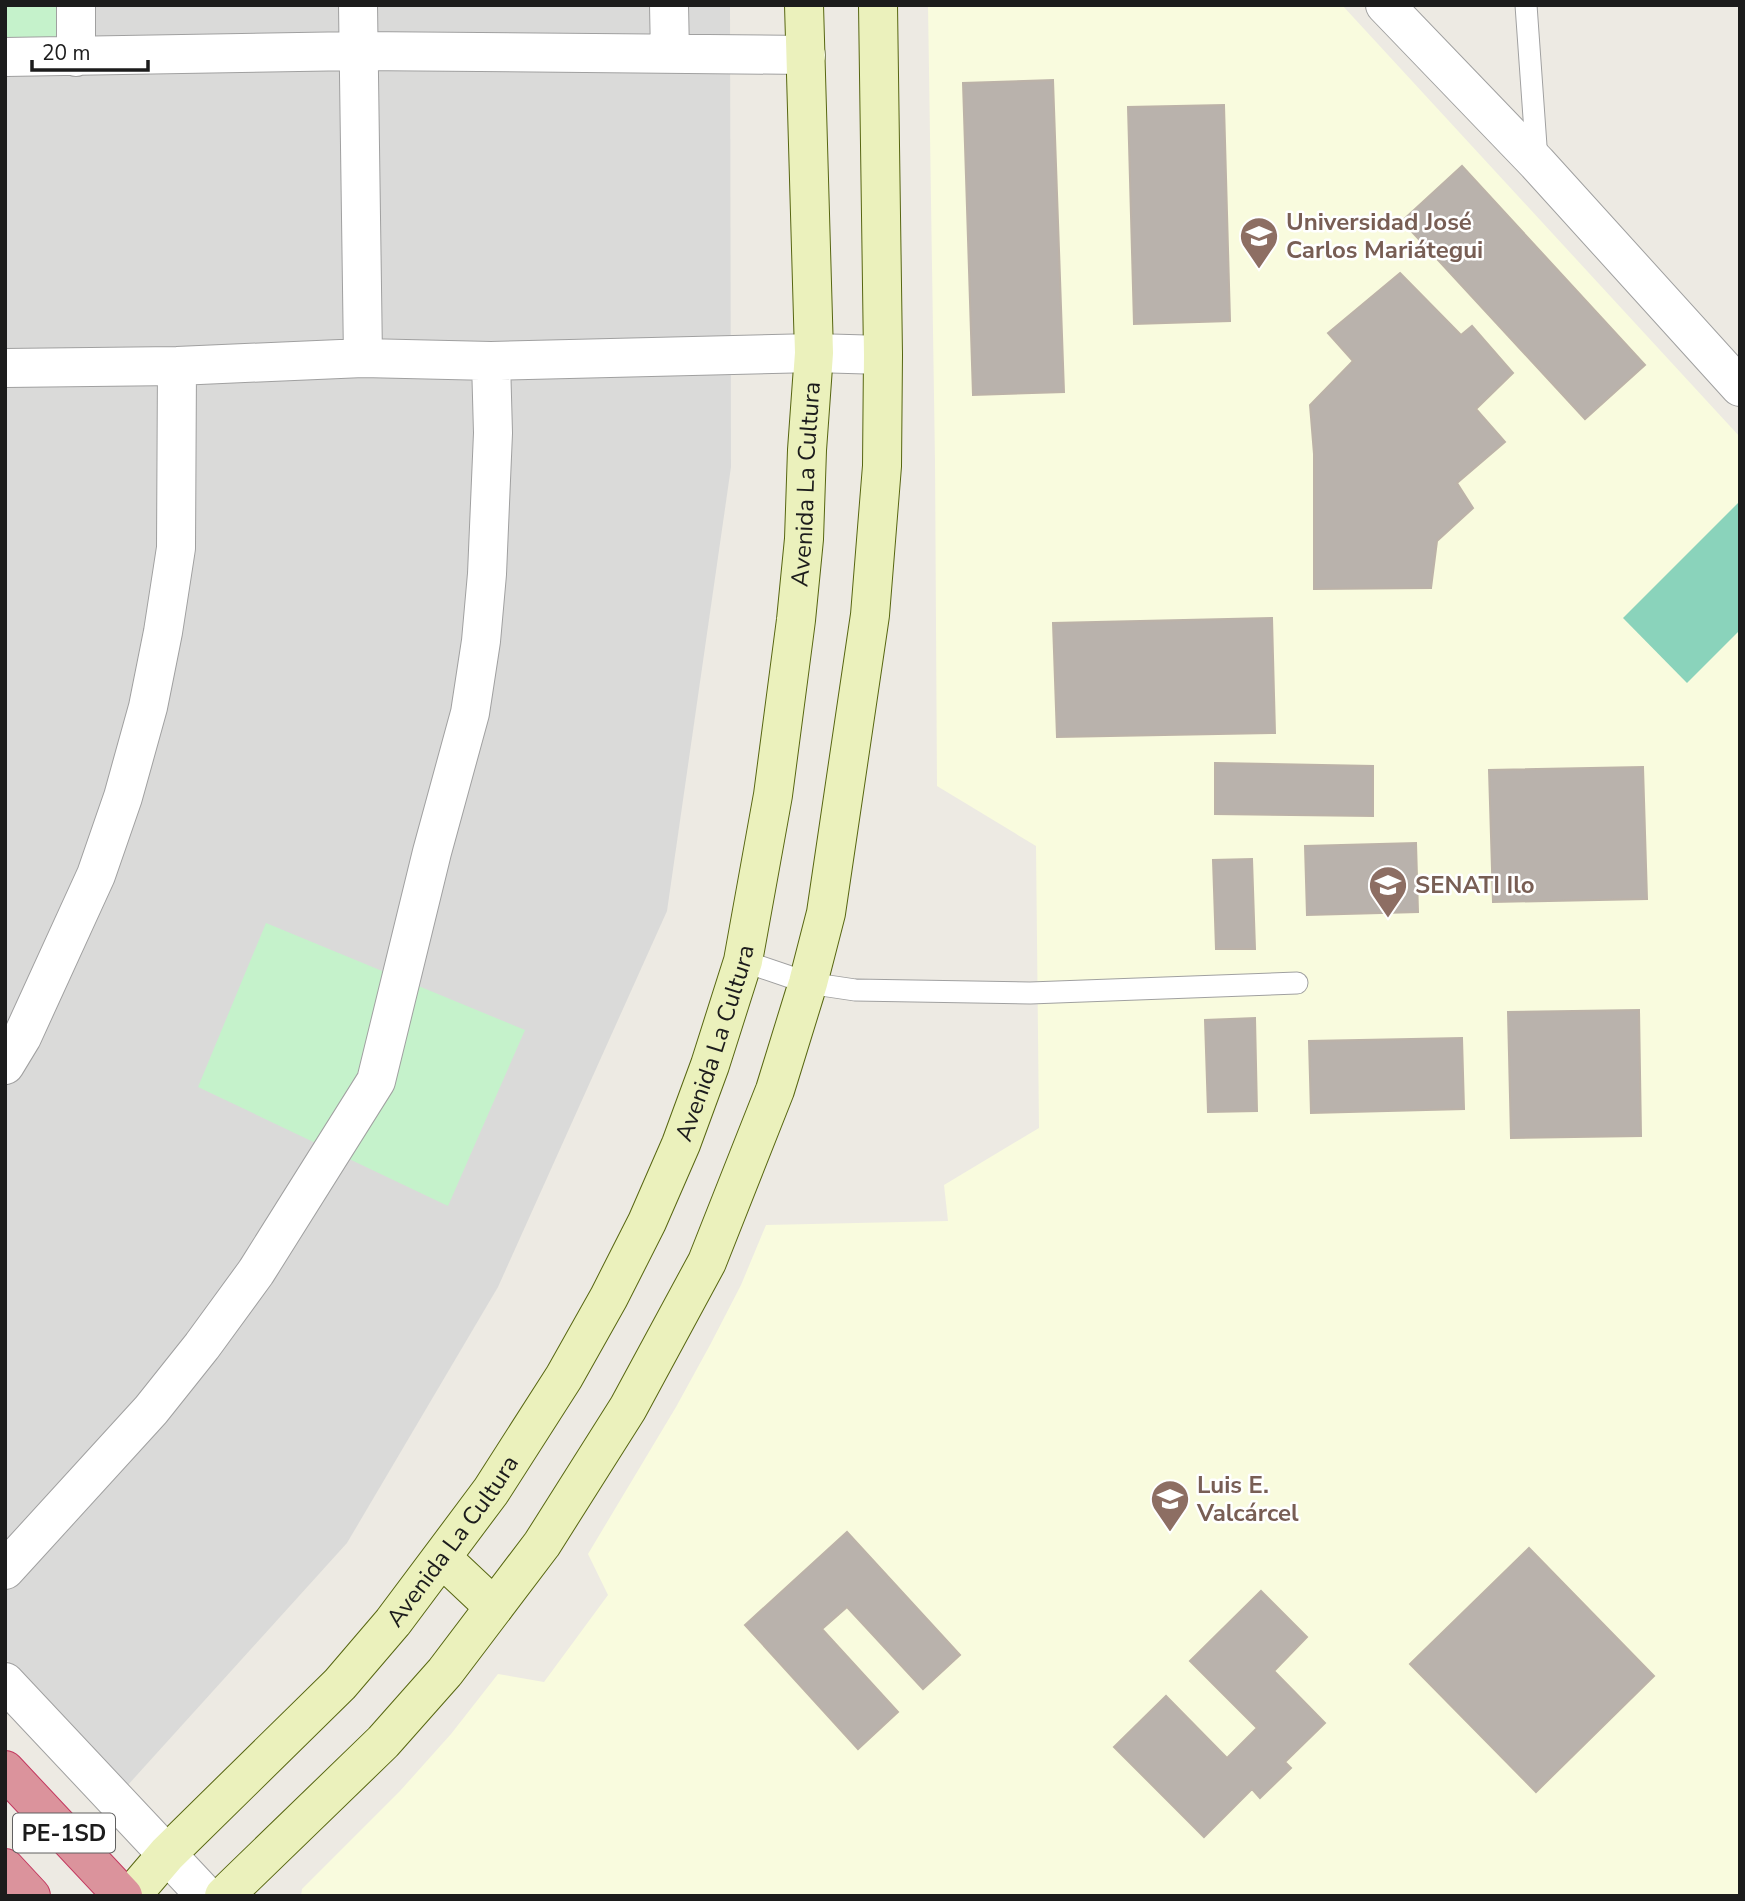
<svg xmlns="http://www.w3.org/2000/svg" width="1745" height="1901" font-family="'Nunito Sans',sans-serif">
  <rect width="100%" height="100%" fill="#edeae3"/>
  <!-- residential -->
  <path fill="#dadad9" d="M5,5H730L731,467L667,911L498,1287L347,1543L127,1786L5,1658Z"/>
  <!-- education -->
  <path fill="#f9fbde" d="M928,5H1342L1740,437V1896H301L302,1889L400,1791L451,1734L498,1674L544,1682L608,1595L588,1554L676,1407L710,1345L741,1285L766,1225L948,1221L944,1185L1039,1128L1036,846L937,786L935,461Z"/>
  <!-- park -->
  <path fill="#c5f2cb" d="M5,5H77L78,44L5,43Z
    M266,923L525,1030L448,1206L198,1087Z"/>
  <!-- pitch -->
  <path fill="#8ad3bb" d="M1740,501V630L1687,683L1623,618Z"/>
  <!-- building -->
  <path fill="#b9b2ac" stroke="#bcb2a8" stroke-width="2" d="M1053,80L1064,392L973,395L963,83Z
    M1224,105L1230,321L1134,324L1128,107Z
    M1462,166L1645,365L1585,419L1402,221Z
    M1400,273L1461,335L1472,326L1513,373L1476,409L1505,442L1457,483L1473,508L1437,541L1431,588L1314,589V454L1310,405L1353,361L1328,333Z
    M1272,618L1275,733L1057,737L1053,623Z
    M1215,763L1373,766V816L1215,814Z
    M1643,767L1647,899L1493,902L1489,770Z
    M1416,843L1418,912L1307,915L1305,846Z
    M1252,859L1255,949H1216L1213,860Z
    M1639,1010L1641,1136L1511,1138L1508,1012Z
    M1255,1018L1257,1111L1208,1112L1205,1020Z
    M1462,1038L1464,1109L1311,1113L1309,1041Z
    M847,1532L960,1655L923,1689L847,1607L822,1629L898,1712L858,1749L745,1625Z
    M1529,1548L1654,1676L1536,1792L1410,1664Z
    M1261,1591L1307,1637L1274,1671L1325,1723L1285,1762L1291,1768L1260,1798L1252,1789L1204,1837L1114,1747L1166,1696L1227,1758L1257,1728L1190,1661Z"/>
  <g fill="none" stroke-linecap="round" stroke-linejoin="round">
    <!-- lane casing -->
    <g stroke="#a0a0a0" stroke-width="23">
      <path id="lane" d="M1526,5L1537,160
        M743,961L808,983L855,990L1030,993L1297,983"/>
    </g>
    <!-- street casing -->
    <g stroke="#a0a0a0" stroke-width="40">
      <path id="street" d="M76,5V57
        M358,5L363,358
        M669,5L670,54
        M1385,5L1537,163L1740,387
        M5,57L358,51L806,55
        M5,368L177,366L363,358L491,361L814,353L883,355
        M5,1065L22,1037L96,875L123,797L148,707L163,632L176,548L177,366
        M5,1570L151,1410L202,1346L256,1272L376,1081L432,852L470,713L481,641L487,574L493,433L491,361
        M5,1682L206,1896"/>
    </g>
    <!-- secondary casing -->
    <g stroke="#576611" stroke-width="40">
      <g id="secondary">
        <path d="M442,1558L494,1607"/>
        <path id="s1" d="M131,1896L167,1854L340,1684L393,1622L491,1491L564,1377L609,1297L647,1222L681,1144L710,1065L743,961L773,795L796,620L804,539L807,450L814,353L804,5"/>
        <path d="M224,1896L383,1742L445,1672L542,1544L628,1408L707,1262L775,1090L808,983L826,913L870,615L882,466L883,355L878,5"/>
      </g>
    </g>
    <!-- highway casing -->
    <g stroke="#c3385f" stroke-width="40">
      <path id="highway" d="M5,1770L123,1896
        M5,1868L31,1896"/>
    </g>
    <!-- lane -->
    <use href="#lane" stroke="#fff" stroke-width="21"/>
    <!-- street -->
    <use href="#street" stroke="#fff" stroke-width="38"/>
    <!-- secondary -->
    <use href="#secondary" stroke="#ebf1bc" stroke-width="38"/>
    <!-- highway -->
    <use href="#highway" stroke="#db939c" stroke-width="38"/>
  </g>
  <!-- icons -->
  <defs>
    <g id="university-pin" transform="scale(2.0125)"><path d="M0 17L-7.5 6A9.5 9.5 0 1 1 7.5 6Z" fill="#8d6e63" stroke="#fff"/><path d="M0-5L7-2L0 1L-7-2ZM-4 1L0 2.5L4 1V4Q0 6-4 4Z" fill="#fff"/></g>
    <g id="school-pin" transform="scale(2.0125)"><path d="M0 17L-7.5 6A9.5 9.5 0 1 1 7.5 6Z" fill="#8d6e63" stroke="#fff"/><path d="M0-5L7-2L0 1L-7-2ZM-4 1L0 2.5L4 1V4Q0 6-4 4Z" fill="#fff"/></g>
  </defs>
  <g fill-rule="evenodd">
    <use href="#university-pin" x="1259" y="236"/>
    <use href="#university-pin" x="1388" y="885"/>
    <use href="#school-pin" x="1170" y="1499"/>
  </g>
  <g text-anchor="middle" dominant-baseline="central" stroke-width="5" stroke-linejoin="round" paint-order="stroke">
    <!-- shield labels -->
    <rect fill="#fff" stroke="#606060" stroke-width="2" x="13" y="1813.5" width="102" height="39" rx="5"/>
    <g font-size="23" font-weight="bold" fill="#1c1c1c">
      <text x="64" y="1833">PE-1SD</text>
    </g>
    <!-- education labels -->
    <g font-size="24" font-weight="bold" fill="#785e54" stroke="#fff" text-anchor="start">
      <text x="1286" y="222">Universidad José<tspan x="1286" dy="28">Carlos Mariátegui</tspan></text>
      <text x="1415" y="885">SENATI Ilo</text>
      <text x="1197" y="1485">Luis E.<tspan x="1197" dy="28">Valcárcel</tspan></text>
    </g>
    <!-- street labels -->
    <g font-size="24" fill="#1c1c1c" stroke="#fff">
      <text stroke="none"><textPath href="#s1" startOffset="1614">Avenida La Cultura</textPath></text>
      <text stroke="none"><textPath href="#s1" startOffset="1046">Avenida La Cultura</textPath></text>
      <text stroke="none"><textPath href="#s1" startOffset="480">Avenida La Cultura</textPath></text>
    </g>
  </g>
  <!-- border -->
  <rect width="1745" height="1901" fill="none" stroke="#1c1c1c" stroke-width="14"/>
  <!-- scale -->
  <path d="M32 60v10h116v-10" fill="none" stroke="#1c1c1c" stroke-width="3.5"/>
  <text x="42" y="60" font-size="21" fill="#1c1c1c" stroke="#ffffff" stroke-width="5" paint-order="stroke">20 m</text>
</svg>
